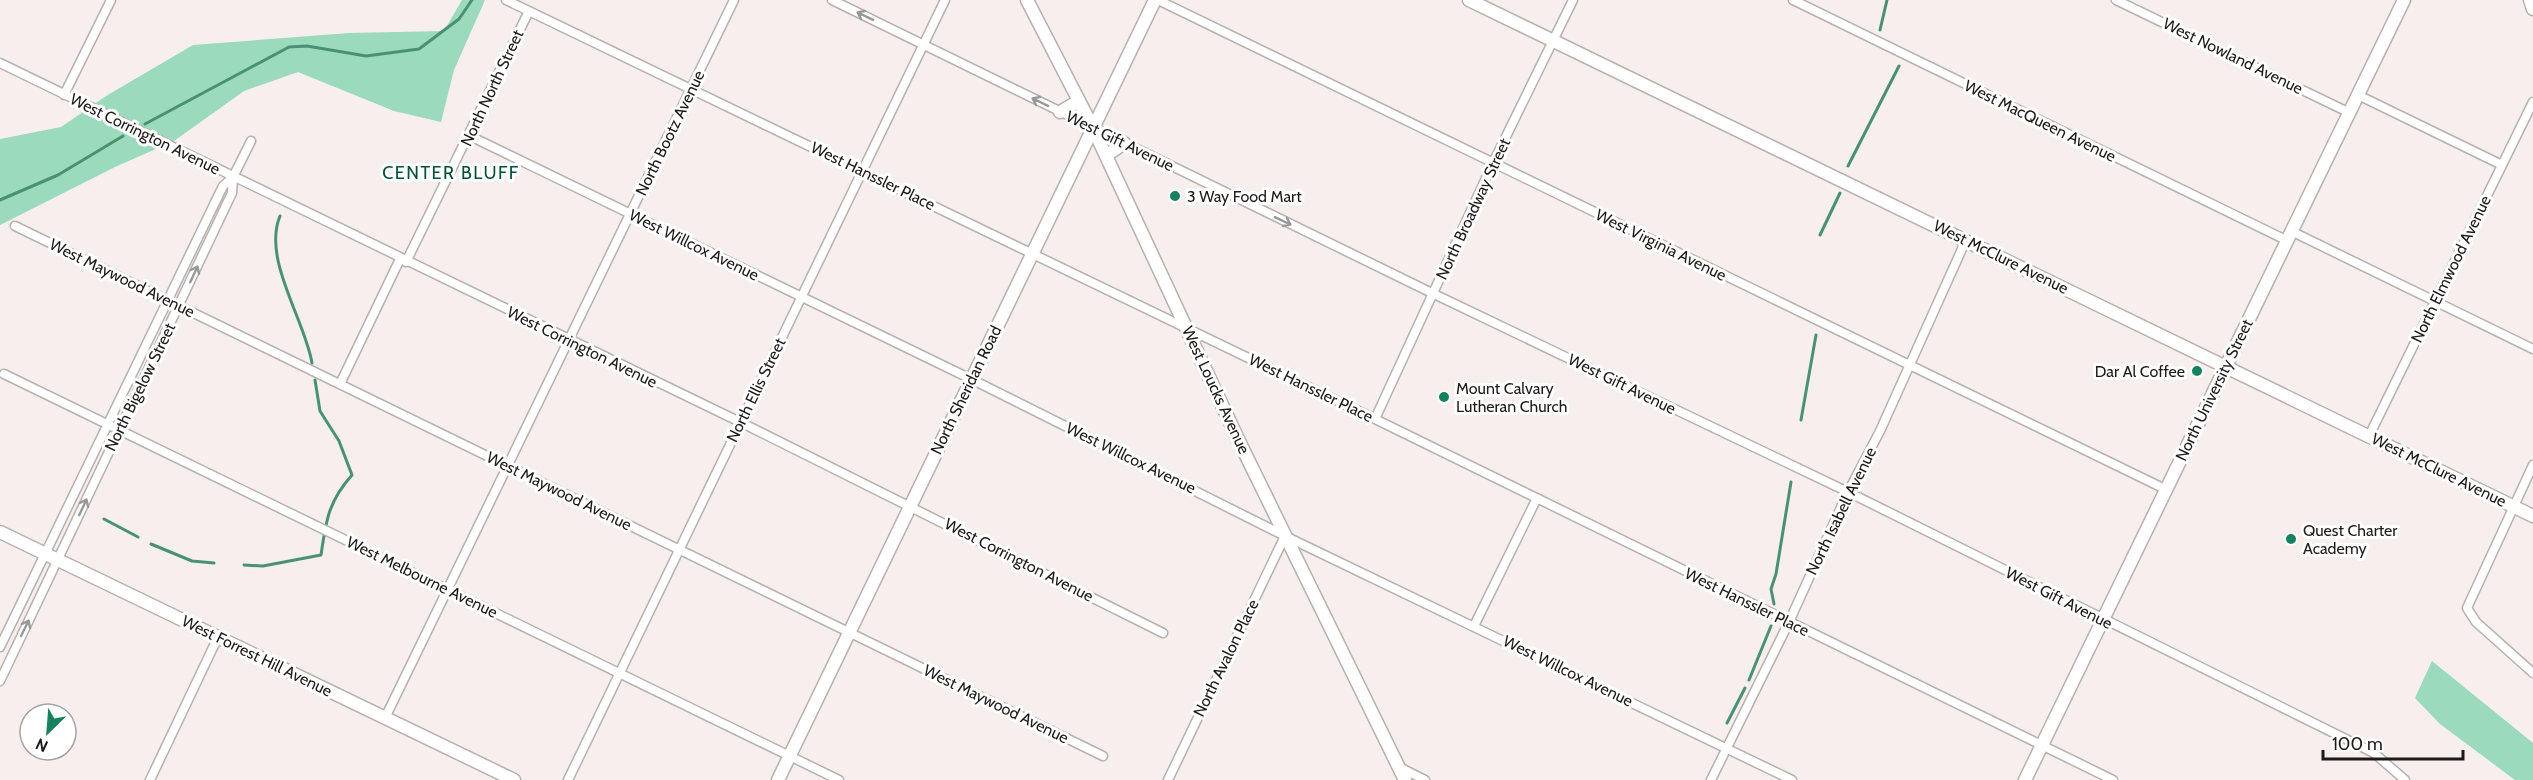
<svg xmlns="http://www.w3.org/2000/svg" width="2533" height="780" font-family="Cabin,sans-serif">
  <rect width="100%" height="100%" fill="#f6efed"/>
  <!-- green -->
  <path fill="#9bdabd" d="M462,0H485L454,70L441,122L394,111L298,72L244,91L174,141L115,167L0,225V139L61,127L106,96L193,45L349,33L444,31Z
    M2432,661L2533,743V780H2515L2440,724L2415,698Z"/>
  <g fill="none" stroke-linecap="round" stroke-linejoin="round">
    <!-- stream -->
    <path stroke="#4a9174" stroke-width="3" d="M1880,30L1887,0
      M145,124L289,47L307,46L366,56L419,49L459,19L472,0
      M1848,166L1899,66
      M0,200L58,175L123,136
      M280,216C262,259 305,320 312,363
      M1820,235L1840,193
      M1801,420L1816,335
      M104,519L138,537
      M151,544L192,561L214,563
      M244,565L263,566L321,555C326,521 328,502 352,475L339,441L320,411L315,380
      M1774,604L1771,589L1776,574L1791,482
      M1749,680L1771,626
      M1727,723L1745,688"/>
    <!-- street casing -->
    <g stroke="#b7b1ae" stroke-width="11">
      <path id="street" d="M506,0L1375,419L2113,780
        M832,0L1434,294L1848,492L2374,753L2405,780
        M1158,0L2165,489
        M1793,0L2288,241
        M2116,0L2350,113
        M0,63L740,422L1163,633
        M64,95L111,0
        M2358,95L2502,165
        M470,136L971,379L1285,536L1792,780
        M15,226L1103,756
        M2293,232L2533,349
        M406,262L529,11
        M4,374L839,780
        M340,384L400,259
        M1375,419L1493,163L1573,0
        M2369,436L2533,102
        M2533,465L2467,608L2476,622L2533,673
        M1474,626L1536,500
        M0,647L223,186L233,177L251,141
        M0,681L232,193L233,177
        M385,718L734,0
        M1399,767L1425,780
        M150,780L218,637
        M568,780L945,0
        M1168,780L1285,536
        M1711,780L1789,622L1848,492L1880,431L1966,240"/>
    </g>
    <!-- secondary casing -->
    <g stroke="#b7b1ae" stroke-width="15">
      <path id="secondary" d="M1027,0L1093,128L1236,435L1405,780
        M1469,0L2533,516
        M2530,0L2533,9
        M1060,112L1079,101
        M1106,156L1124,143
        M0,532L514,780
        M778,780L1155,0
        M2025,780L2404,0"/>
    </g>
    <!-- street -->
    <use href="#street" stroke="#fff" stroke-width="8"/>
    <!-- secondary -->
    <use href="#secondary" stroke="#fff" stroke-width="12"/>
  </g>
  <!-- one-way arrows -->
  <defs><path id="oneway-shaft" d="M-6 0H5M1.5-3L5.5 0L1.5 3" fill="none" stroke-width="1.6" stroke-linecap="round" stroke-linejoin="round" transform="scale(1.5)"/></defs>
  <g stroke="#999898">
    <use href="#oneway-shaft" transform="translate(865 16) rotate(-154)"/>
    <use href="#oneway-shaft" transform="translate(1040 102) rotate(-154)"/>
    <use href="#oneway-shaft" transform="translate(1283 221) rotate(26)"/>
    <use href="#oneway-shaft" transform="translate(194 274) rotate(-65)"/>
    <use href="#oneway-shaft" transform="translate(83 507) rotate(-65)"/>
    <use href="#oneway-shaft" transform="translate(25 628) rotate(-64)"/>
  </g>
  <!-- markers -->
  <g fill="#15815e" stroke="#fff" stroke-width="2">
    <circle cx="1175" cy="196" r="6"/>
    <circle cx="2197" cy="371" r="6"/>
    <circle cx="1444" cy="397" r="6"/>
    <circle cx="2291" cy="539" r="6"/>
  </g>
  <g text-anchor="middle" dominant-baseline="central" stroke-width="6" stroke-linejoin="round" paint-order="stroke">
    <!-- street labels -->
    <g font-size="16" fill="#1d1b1a" stroke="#fff">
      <text transform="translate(2233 56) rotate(26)">West Nowland Avenue</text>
      <text transform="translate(492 88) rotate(-65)">North North Street</text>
      <text transform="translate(2040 121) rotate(26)">West MacQueen Avenue</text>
      <text transform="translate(670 133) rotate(-64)">North Bootz Avenue</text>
      <text transform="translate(145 134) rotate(26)">West Corrington Avenue</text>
      <text transform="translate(1120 141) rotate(26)">West Gift Avenue</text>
      <text transform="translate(873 176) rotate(26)">West Hanssler Place</text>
      <text transform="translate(1473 209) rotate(-65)">North Broadway Street</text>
      <text transform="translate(694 245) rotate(26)">West Willcox Avenue</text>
      <text transform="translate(1661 245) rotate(26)">West Virginia Avenue</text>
      <text transform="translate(2001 257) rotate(26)">West McClure Avenue</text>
      <text transform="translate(2451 269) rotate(-64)">North Elmwood Avenue</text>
      <text transform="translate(122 278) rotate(26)">West Maywood Avenue</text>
      <text transform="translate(582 347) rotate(26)">West Corrington Avenue</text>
      <text transform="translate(1622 384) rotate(26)">West Gift Avenue</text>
      <text transform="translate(140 387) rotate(-64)">North Bigelow Street</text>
      <text transform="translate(1311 388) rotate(26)">West Hanssler Place</text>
      <text transform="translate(756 390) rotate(-64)">North Ellis Street</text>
      <text transform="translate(966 390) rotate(-64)">North Sheridan Road</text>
      <text transform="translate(1216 390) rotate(65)">West Loucks Avenue</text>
      <text transform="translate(2214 390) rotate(-64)">North University Street</text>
      <text transform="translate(1131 458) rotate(26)">West Willcox Avenue</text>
      <text transform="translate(2439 470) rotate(26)">West McClure Avenue</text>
      <text transform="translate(559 491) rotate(26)">West Maywood Avenue</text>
      <text transform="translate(1841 511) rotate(-64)">North Isabell Avenue</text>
      <text transform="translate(1019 560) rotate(27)">West Corrington Avenue</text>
      <text transform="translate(422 577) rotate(26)">West Melbourne Avenue</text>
      <text transform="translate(2059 598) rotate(27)">West Gift Avenue</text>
      <text transform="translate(1747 602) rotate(26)">West Hanssler Place</text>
      <text transform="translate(257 656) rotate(26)">West Forrest Hill Avenue</text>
      <text transform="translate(1226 658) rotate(-64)">North Avalon Place</text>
      <text transform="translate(1568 671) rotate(26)">West Willcox Avenue</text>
      <text transform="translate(996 704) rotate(26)">West Maywood Avenue</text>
    </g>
    <!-- poi labels -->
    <g font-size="16" fill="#1d1b1a" stroke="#fff" text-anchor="start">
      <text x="1187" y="196">3 Way Food Mart</text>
      <text x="2185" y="371" text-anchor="end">Dar Al Coffee</text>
      <text x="1456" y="388">Mount Calvary<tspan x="1456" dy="18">Lutheran Church</tspan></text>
      <text x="2303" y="530">Quest Charter<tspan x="2303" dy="18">Academy</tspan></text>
    </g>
    <!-- neighbourhood labels -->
    <g font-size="18" letter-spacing="1.5" fill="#004e36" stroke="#fff">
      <text x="451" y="173">CENTER BLUFF</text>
    </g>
  </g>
  <!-- north arrow -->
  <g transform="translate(48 732) rotate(205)"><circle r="28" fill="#ffffff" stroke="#a5a4a3" stroke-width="1.5"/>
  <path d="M0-4.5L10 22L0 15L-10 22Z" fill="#15815e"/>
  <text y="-9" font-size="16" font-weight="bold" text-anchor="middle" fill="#1d1b1a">N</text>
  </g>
  <!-- scale -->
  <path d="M2323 750v9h140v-9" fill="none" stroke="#1d1b1a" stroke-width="3"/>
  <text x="2332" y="750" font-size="18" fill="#1d1b1a" stroke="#ffffff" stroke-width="4.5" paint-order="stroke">100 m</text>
</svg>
